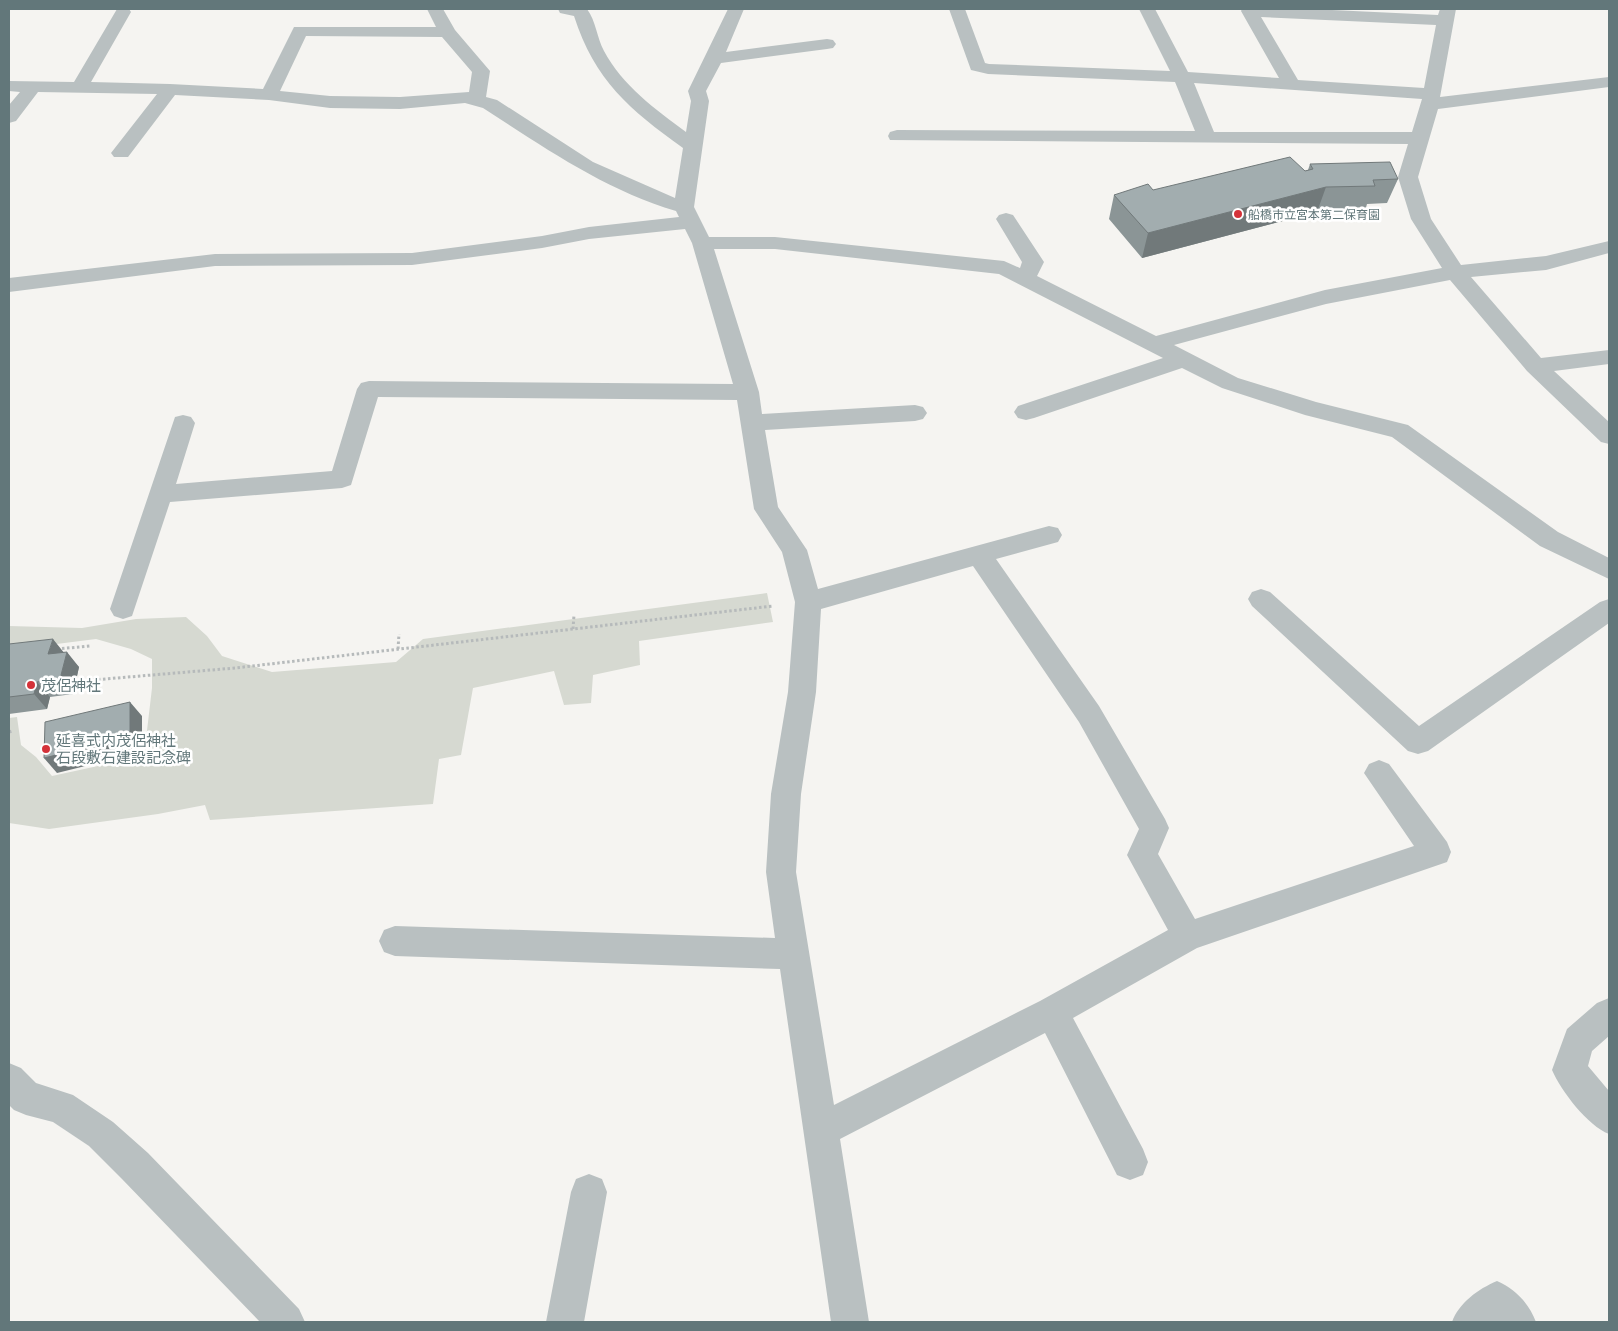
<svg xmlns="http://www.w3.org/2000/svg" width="1618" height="1331" font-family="Manrope,'Noto Sans JP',sans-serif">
  <rect width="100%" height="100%" fill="#f5f4f1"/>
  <!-- green -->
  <path fill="#d6d9d1" d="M767,593L773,622L639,641L640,665L593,675L591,703L564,705L554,671L473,688L461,755L439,759L433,804L210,820L205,805L158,814L49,829L9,823V718L17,717L21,745L36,757L52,776L144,756L152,688V659L131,649L96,639L17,649L9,670V626L82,628L136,619L186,617L207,636L222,656L272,672L396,662L423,639Z"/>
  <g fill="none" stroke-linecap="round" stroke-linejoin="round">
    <!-- path -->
    <path stroke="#b6babb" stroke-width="3" stroke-dasharray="2.5 2.5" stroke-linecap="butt" d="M573,629L574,615
      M57,649L90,646
      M398,649L399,634
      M93,680L235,668L773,606
      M9,732L12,731"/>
    <!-- minor -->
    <path fill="#b9c0c1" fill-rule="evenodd" d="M117,9H129L131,12L91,82L170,84L263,89L294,27H436L427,9H443L455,30L490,71L486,97L497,100L593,162L675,198L683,148C629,109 595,81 574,16L560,13L558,9H587C596,21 597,38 604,51C622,85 656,110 686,132L691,101L688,91L728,9H744L726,52L827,39L833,40L836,44L833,48L827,49L721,63L706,91L709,101L694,207L709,237H775L1004,261L1020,268L1022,262L996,219L999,215L1006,213L1013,215L1044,262L1037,276L1156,336L1325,290L1442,268L1411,219L1398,177L1408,144L890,140L888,136L890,132L897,130L1195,131L1175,82L988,74L971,70L949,9H965L985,63L989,64L1170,71L1139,9H1155L1188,72L1279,78L1241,11L1242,9H1311L1438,15L1440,9H1456L1440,97L1609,77V87L1438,109L1418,177L1431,219L1461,265L1546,256L1609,241V253L1546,270L1471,277L1541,358L1609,350V364L1554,371L1609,422V444L1601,442L1527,371L1450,280L1326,304L1174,345L1238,378L1316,402L1408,425L1558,532L1609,558V579L1540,546L1392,437L1305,415L1222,388L1182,368L1034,418L1026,420L1018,418L1014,412L1018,406L1163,358L999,274L775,249H714L759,392L762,414L915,405L923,407L927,413L923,419L915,421L765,430L778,507L807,550L818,589L1049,526L1058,528L1062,535L1058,542L996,559L1099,706L1165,819L1169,828L1158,854L1195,919L1414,846L1364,773L1369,764L1379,760L1389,764L1447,842L1451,852L1447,862L1197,948L1073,1018L1143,1149L1148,1162L1143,1175L1130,1180L1117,1175L1045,1033L840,1139L869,1322H831L780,969L395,956L384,952L379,941L384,930L395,926L775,938L766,872L771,794L788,692L795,602L782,552L754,509L737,400L378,397L351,485L342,488L170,502L132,616L123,619L114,616L110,609L175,417L183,415L191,417L195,423L176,484L332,471L357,389L361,383L369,381L733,384L692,243L685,229L589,239L542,248L412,265L215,266L9,292V278L215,254L412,253L542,236L589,227L679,217L676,211C605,190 545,148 483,108L465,103L400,109L330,108L269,100L175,95L128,157H114L111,153L157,94L38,92L16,121L9,123V105L20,92L9,91V81L74,82ZM1261,17L1436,25L1424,88L1298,80ZM306,36L442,37L472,72L469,92L400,97L330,96L280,91ZM1194,83L1422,99L1412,132H1214ZM973,566L1079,722L1139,829L1127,855L1168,930L1040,1001L834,1105L796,872L801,794L816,692L821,609Z
      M1261,589L1270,592L1419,726L1600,602L1609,599V623L1428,751L1418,754L1408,751L1252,606L1248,599L1252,592Z
      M1609,998V1036L1592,1051L1588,1066L1609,1091V1134C1588,1126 1561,1091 1552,1070L1567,1029L1597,1003Z
      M9,1063L21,1068L36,1083L73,1095L113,1122L148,1153L299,1309L305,1322H260L122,1179L89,1146L53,1122L26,1115L14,1110L9,1105Z
      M589,1174L602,1179L607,1192L584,1322H546L571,1192L576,1179Z
      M1497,1281C1515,1289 1529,1303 1536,1322H1452C1459,1303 1478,1289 1497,1281Z"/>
  </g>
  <!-- wall -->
  <path fill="#8b9596" d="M1310,164L1398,179L1387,203L1367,204L1365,211L1317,212L1142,258L1109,219L1114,195L1305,171L1308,170Z
    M9,644L63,652L79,667L73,694L50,697L47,709L9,714Z"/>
  <!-- shaded-wall -->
  <path fill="#71797a" d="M1326,187L1317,212L1142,258L1148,233Z
    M53,639L65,654H48Z
    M67,652L79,667L73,694L60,679Z
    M37,682L50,697L47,709L34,694Z
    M130,702L142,716V752L57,773L44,758Z"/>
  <!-- building -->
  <path fill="#a2adaf" stroke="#71797a" d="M1290,157L1305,171L1313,169L1310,164L1390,162L1398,179L1373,180L1375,186L1326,187L1148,233L1114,195L1148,184L1153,190Z
    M53,639L48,654L67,652L60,679L37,682L34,694L9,697V644Z
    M130,702V737L44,758L45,722Z"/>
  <!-- markers -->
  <g fill="#d43239" stroke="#fff" stroke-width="2">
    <circle cx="1238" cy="214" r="5"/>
    <circle cx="31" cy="685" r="5"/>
    <circle cx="46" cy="749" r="5"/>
  </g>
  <g text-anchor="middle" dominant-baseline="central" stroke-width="5" stroke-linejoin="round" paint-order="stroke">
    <!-- far-poi labels -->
    <g font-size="12" fill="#62777a" stroke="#fff" text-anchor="start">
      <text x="1248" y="214">船橋市立宮本第二保育園</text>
    </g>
    <!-- poi labels -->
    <g font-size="15" fill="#62777a" stroke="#fff" text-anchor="start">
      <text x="41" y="685">茂侶神社</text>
      <text x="56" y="740">延喜式内茂侶神社<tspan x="56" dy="17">石段敷石建設記念碑</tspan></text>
    </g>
  </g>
  <!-- border -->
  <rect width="1618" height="1331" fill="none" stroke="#62777a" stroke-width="20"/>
</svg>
